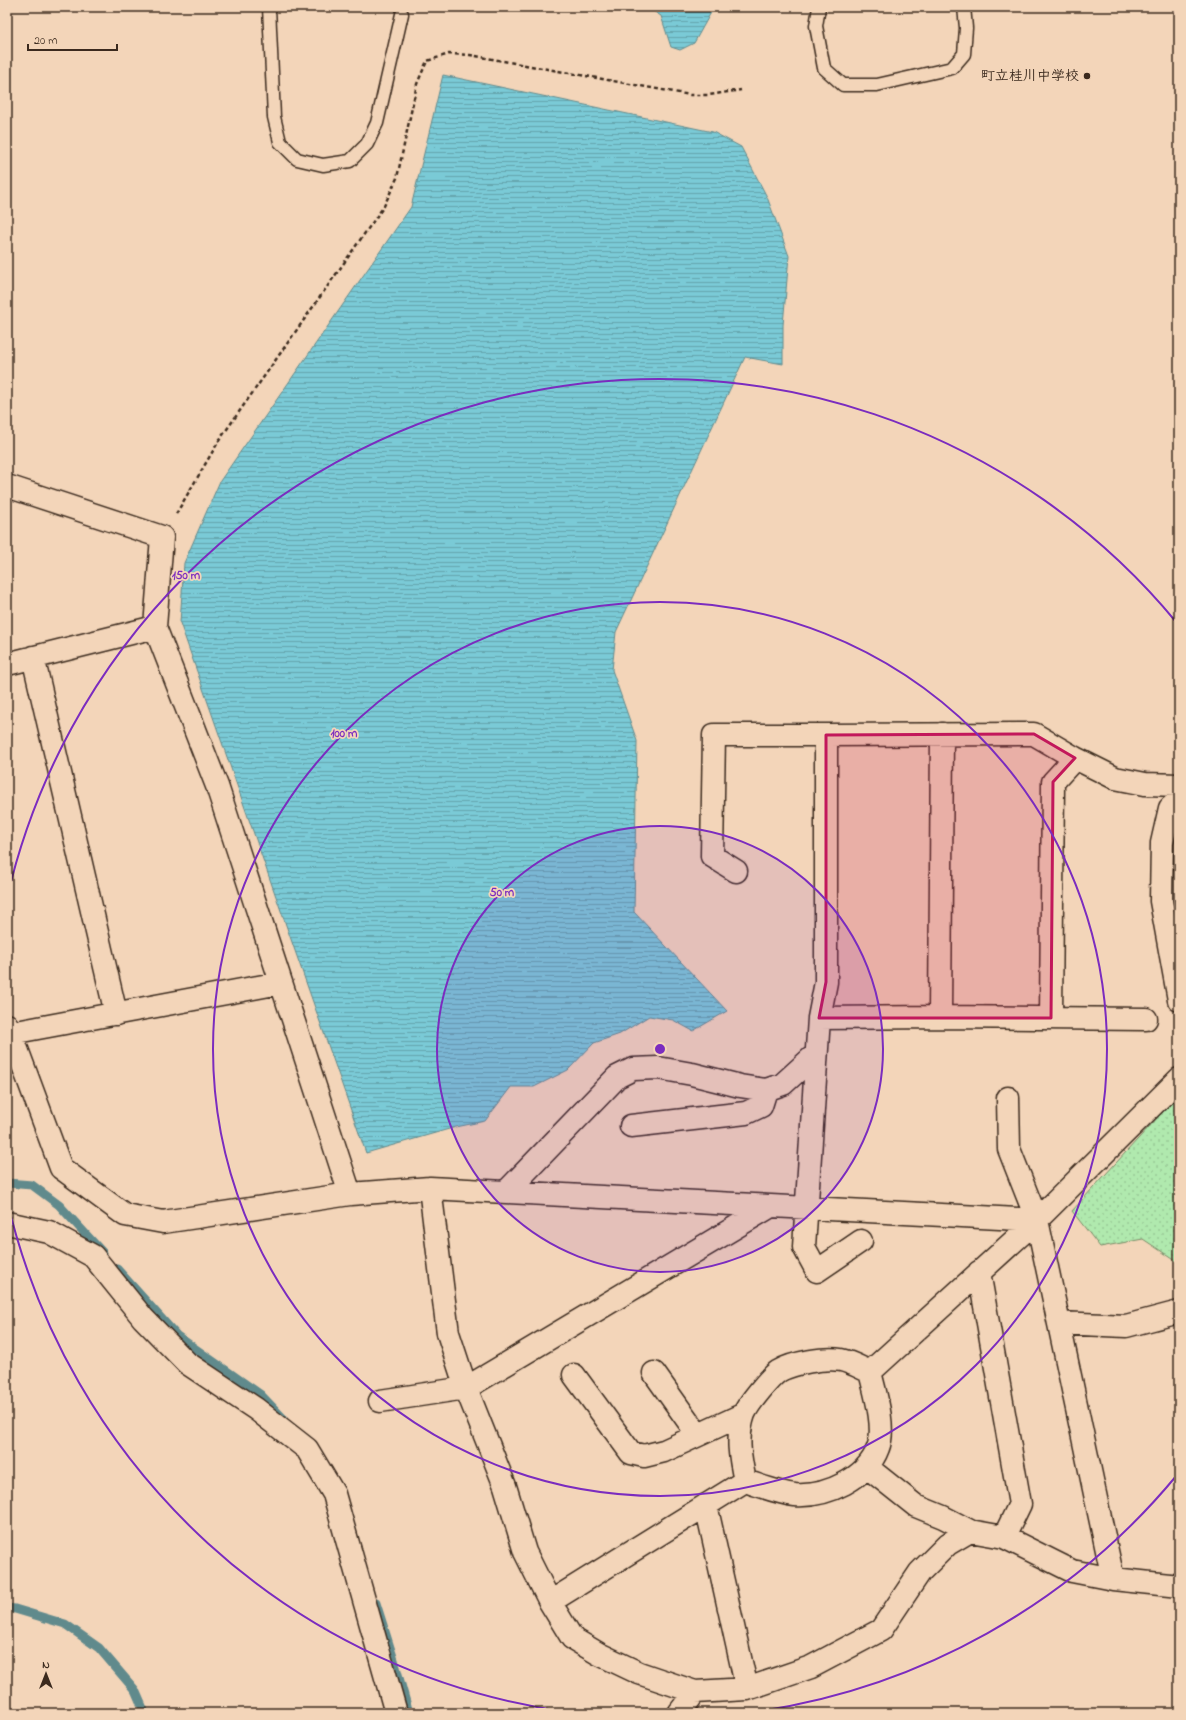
<svg xmlns="http://www.w3.org/2000/svg" width="1186" height="1720" font-family="'Indie Flower','Klee One',sans-serif">
  <defs>
    <pattern id="green-dots" width="8" height="8" patternUnits="userSpaceOnUse"><rect width="8" height="8" fill="#b0e9ae"/><path d="M2 2h.1M6 6h.1" fill="none" stroke="#98c895" stroke-width="1.8" stroke-linecap="round"/></pattern>
    <pattern id="water-rules" width="6" height="5" patternUnits="userSpaceOnUse"><rect width="6" height="5" fill="#7acad6"/><path d="M0 2.5h6" fill="none" stroke="#65a4ad"/></pattern>
  </defs>
  <rect width="100%" height="100%" fill="#f3d5b9"/>
  <filter id="ink" filterUnits="userSpaceOnUse"><feTurbulence type="fractalNoise" baseFrequency=".025" numOctaves="2"/><feDisplacementMap in="SourceGraphic" scale="8" xChannelSelector="R" yChannelSelector="G"/><feConvolveMatrix kernelMatrix="1 2 1 2 8 2 1 2 1" color-interpolation-filters="sRGB"/></filter>
  <g filter="url(#ink)">
    <!-- green -->
    <path fill="url(#green-dots)" stroke="#768a66" d="M1179,1096V1263L1143,1239L1100,1247L1072,1211L1159,1116Z"/>
    <!-- water -->
    <path fill="url(#water-rules)" stroke="#618a8c" d="M647,7H714L694,43L680,50L671,47L661,16Z
      M443,75L713,132L741,147L767,197L789,256L783,325V364L745,357L616,632L612,670L637,741L634,912L727,1011L693,1031L673,1020L649,1016L620,1034L594,1043L568,1070L534,1087H511L485,1121L456,1127L366,1153L180,623L184,563L220,481L411,207Z"/>
    <g fill="none" stroke-linecap="round" stroke-linejoin="round">
      <!-- stream -->
      <path stroke="#618a8c" stroke-width="9" d="M7,1183L32,1185L59,1205L103,1253
        M117,1269L177,1336L261,1395L283,1418
        M376,1603L394,1660L409,1713
        M7,1608L15,1609L65,1624L99,1648L135,1690L145,1713"/>
      <!-- service casing -->
      <g stroke="#3b2a1e" stroke-width="15">
        <path id="service" d="M269,7L274,117L280,142L297,159L323,165L350,161L367,144L377,123L402,14
          M819,7L816,26L824,68L843,85H877L952,68L964,54L966,28L964,7"/>
      </g>
      <!-- minor casing -->
      <g stroke="#3b2a1e" stroke-width="25">
        <path id="minor" d="M7,486L162,537L155,627L217,786L350,1194L430,1188L1037,1220
          M33,657L116,1014
          M7,664L155,627
          M1179,800L1170,808L1162,843L1161,901L1179,1000
          M736,871L712,856L714,735H826
          M940,1017L1146,1019
          M819,1018L940,1017L942,734
          M1051,1018L1053,782L1075,758
          M7,1025L11,1033L280,983
          M11,1033L61,1168L125,1215L163,1222L350,1194
          M1008,1098L1009,1149L1037,1220L1113,1579
          M631,1126L746,1113L761,1106L766,1090
          M430,1188L448,1333L466,1388L505,1486L525,1552L550,1602L572,1638L599,1654L639,1673L695,1692L747,1689L811,1667L881,1630L920,1572L948,1544L970,1531L1004,1537L1072,1571L1113,1579L1179,1586
          M506,1192L617,1077L633,1069L658,1068L692,1074L740,1086L766,1090L783,1084L816,1054
          M7,1223L49,1232L93,1256L143,1318L187,1363L256,1409L307,1449L334,1494L396,1713
          M861,1241L817,1271L804,1247L819,1018L826,982V735L1034,734L1075,758L1115,778L1145,784L1179,785
          M979,1272L1020,1504L1004,1537
          M1059,1323L1126,1326L1179,1312
          M654,1373L698,1435
          M574,1375L631,1453L644,1456L664,1451L744,1414
          M380,1401L466,1388L771,1206
          M867,1467L916,1506L943,1517L970,1531
          M745,1481C761,1486 778,1493 795,1495C827,1497 867,1478 878,1448C886,1428 875,1392 870,1372
          M706,1505L747,1689
          M550,1602L745,1481C740,1458 736,1437 744,1414C748,1404 770,1377 779,1371C793,1363 825,1357 841,1360C851,1362 861,1368 870,1372L1037,1220L1179,1079
          M679,1713L695,1692"/>
      </g>
      <!-- path -->
      <path stroke="#3b2a1e" stroke-width="2.5" stroke-dasharray="4 3" stroke-linecap="butt" d="M176,514L220,439L384,206L397,178L417,84L427,61L449,54L470,55L690,95H709L741,90"/>
      <!-- service -->
      <use href="#service" stroke="#f3d5b9" stroke-width="12"/>
      <!-- minor -->
      <use href="#minor" stroke="#f3d5b9" stroke-width="22"/>
    </g>
  </g>
  <!-- marked area -->
  <path fill="#c2185b" fill-opacity="0.2" stroke="#c2185b" stroke-width="3" stroke-linejoin="round" d="M1034,734L1075,758L1053,782L1051,1018H819L826,982V735Z"/>
  <!-- distance rings -->
  <circle cx="660" cy="1049" r="223" fill="#7b2cbf" fill-opacity=".12"/>
  <g fill="none" stroke="#7b2cbf" stroke-width="2">
    <circle cx="660" cy="1049" r="223"/>
    <circle cx="660" cy="1049" r="447"/>
    <path d="M1177 1475A670 670 0 0 1 753 1712M567 1712A670 670 0 0 1 7 1200M7 898A670 670 0 0 1 1177 623"/>
  </g>
  <!-- markers -->
  <circle fill="#3b2a1e" stroke="#f3d5b9" stroke-width="1.5" cx="1087" cy="76" r="4"/>
  <g text-anchor="middle" dominant-baseline="central" stroke-width="3.5" stroke-linejoin="round" paint-order="stroke">
    <!-- poi labels -->
    <g font-size="14" font-weight="bold" fill="#3b2a1e" stroke="#f3d5b9" text-anchor="end">
      <text x="1079" y="76">町立桂川中学校</text>
    </g>
  </g>
  <circle cx="660" cy="1049" r="6" fill="#7b2cbf" stroke="#f3d5b9" stroke-width="2"/>
  <g font-size="12" text-anchor="middle" font-weight="bold" fill="#7b2cbf" stroke="#f3d5b9" stroke-width="3.5" stroke-linejoin="round" paint-order="stroke">
    <text x="186" y="579">150 m</text>
    <text x="344" y="737">100 m</text>
    <text x="502" y="896">50 m</text>
  </g>
  <!-- margin -->
  <rect width="1186" height="1720" fill="none" stroke="#f3d5b9" stroke-width="24"/>
  <rect x="12" y="12" width="1162" height="1696" fill="none" stroke="#3b2a1e" stroke-width="1.5" filter="url(#ink)"/>
  <!-- north arrow -->
  <g transform="translate(46 1674)" stroke="#f3d5b9" stroke-width="3" paint-order="stroke">
  <path d="M0-3L7 15L0 10L-7 15Z" fill="#3b2a1e"/>
  <text y="-6" font-size="11" font-weight="bold" text-anchor="middle" fill="#3b2a1e">N</text>
  </g>
  <!-- scale -->
  <path d="M28 44v6h89v-6" fill="none" stroke="#3b2a1e" stroke-width="2"/>
  <text x="34" y="44" font-size="12" fill="#3b2a1e" stroke="#f3d5b9" stroke-width="3" paint-order="stroke">20 m</text>
</svg>
